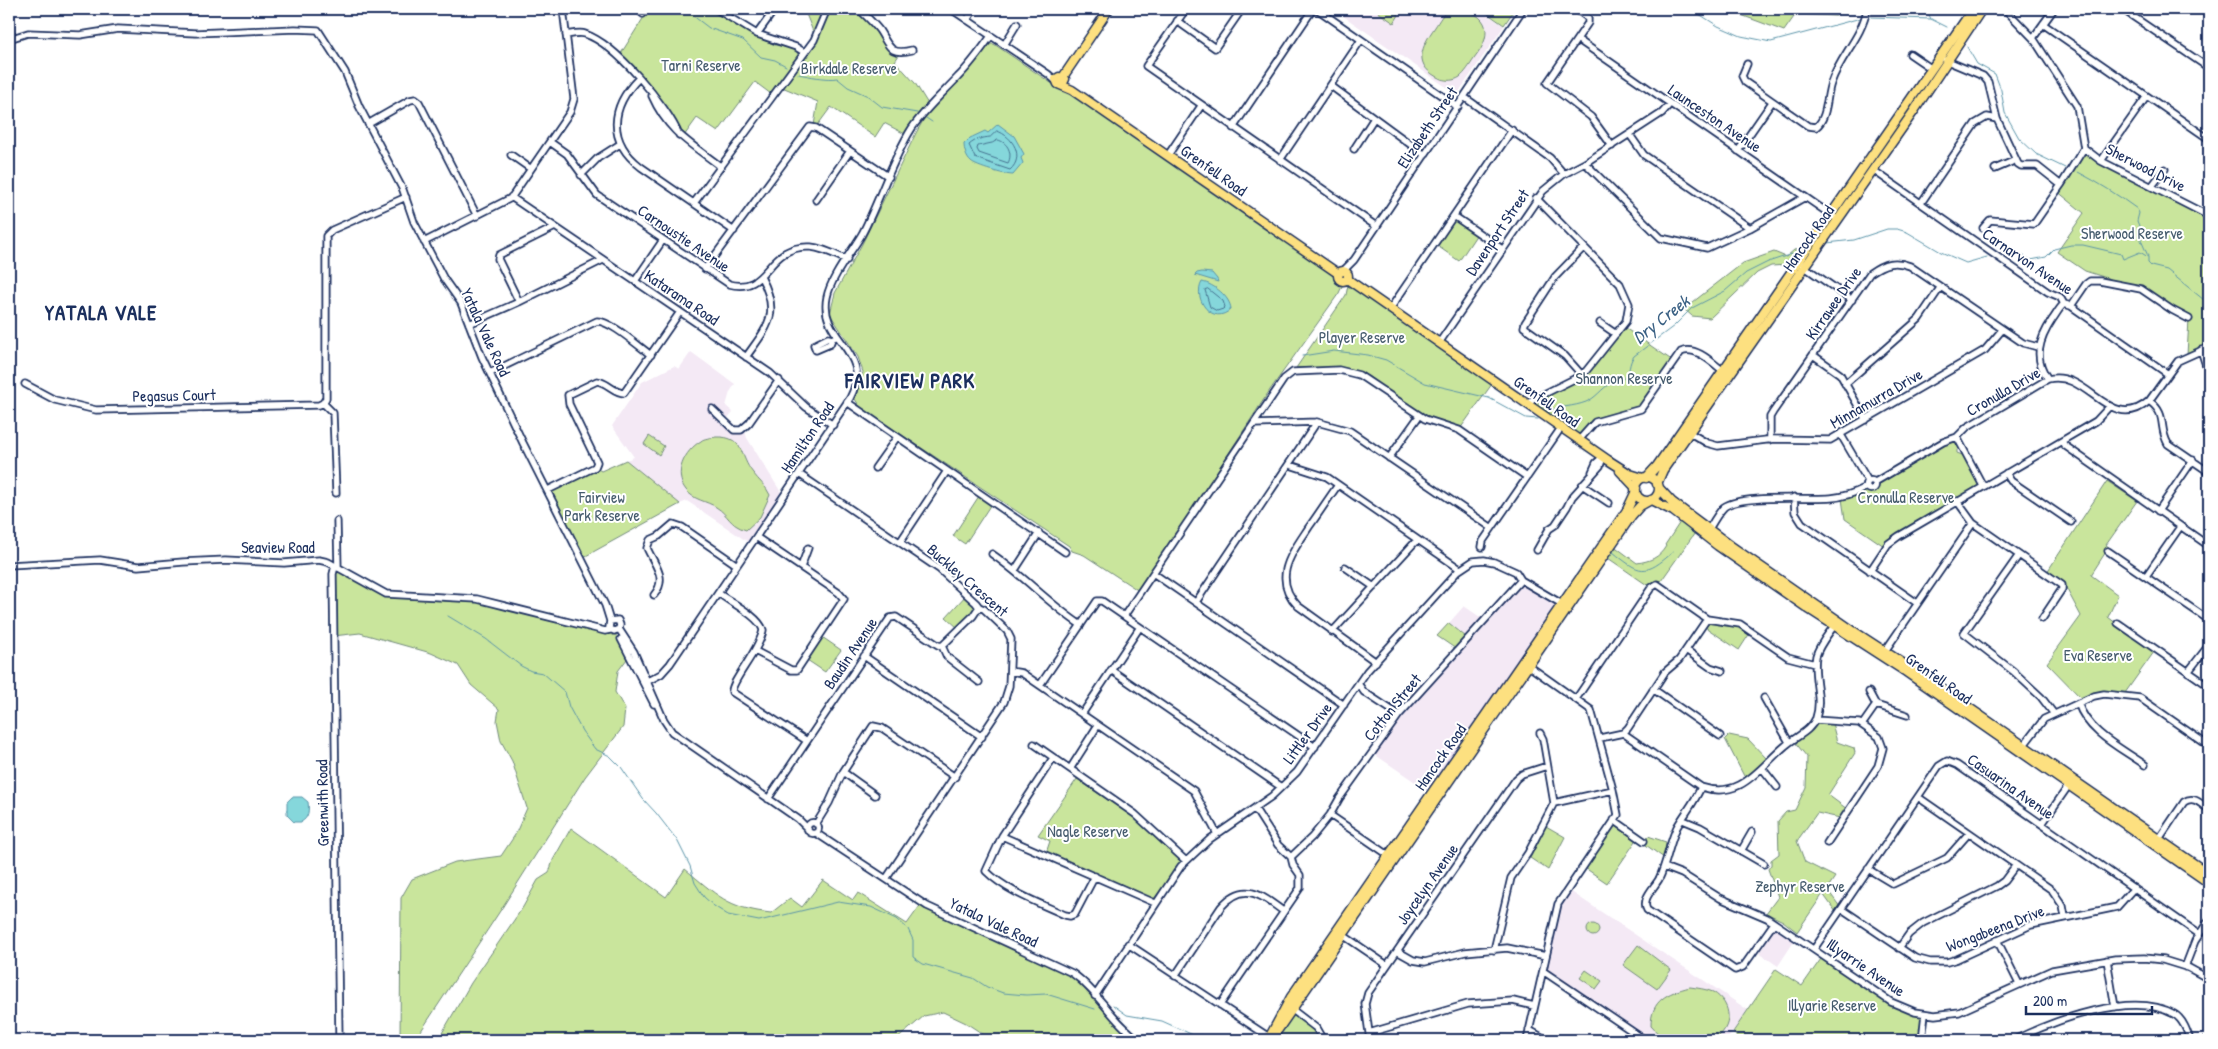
<svg xmlns="http://www.w3.org/2000/svg" width="2218" height="1049" font-family="'Patrick Hand',sans-serif">
  <rect width="100%" height="100%" fill="#fff"/>
  <filter id="ink" filterUnits="userSpaceOnUse"><feTurbulence type="fractalNoise" baseFrequency=".02" numOctaves="2"/><feDisplacementMap in="SourceGraphic" scale="10" xChannelSelector="R" yChannelSelector="G"/><feConvolveMatrix kernelMatrix="1 2 1 2 8 2 1 2 1" color-interpolation-filters="sRGB"/></filter>
  <g filter="url(#ink)">
    <!-- built -->
    <path fill="#f4e9f5" d="M1333,9H1479L1504,26L1458,93H1455Z
      M691,352L735,384L730,392L726,406L733,412L725,421L734,430L744,428L747,438L784,497L751,544L687,501L680,504L626,460L634,457L612,426L642,382L674,366L679,369Z
      M1521,582L1555,602L1557,607L1430,792L1374,754L1397,720Z
      M1464,606L1483,619L1466,637L1449,623Z
      M1567,889L1748,1010L1727,1040H1645L1543,971L1558,904Z
      M1776,927L1795,940L1778,966L1759,953Z"/>
    <!-- green -->
    <path fill="#c9e59c" stroke="#728a7d" d="M649,9H711L755,36L775,45L795,49L799,56L771,94L755,82L718,132L697,118L684,136L661,99L620,55Z
      M804,9H824L814,34Z
      M829,9L858,10L877,31L889,50L899,55L895,61L915,83L928,104L905,134L884,123L875,137L831,107L817,126L814,125L818,102L782,87L816,41Z
      M1380,9H1391L1399,15L1394,23L1378,12Z
      M1449,9C1486,9 1497,30 1474,59C1470,65 1465,73 1460,77C1454,81 1447,81 1441,79C1412,66 1421,47 1435,27C1439,21 1443,13 1449,9Z
      M1481,9H1515L1504,25Z
      M1745,9H1836V16L1796,14L1784,31L1741,15Z
      M990,44H994L1057,87L1063,89L1335,275L1343,284L1339,293L1270,390L1139,591L1084,555L1072,551L1069,546L860,407L855,399L863,372L858,357L830,314L835,293L862,244L916,133L925,117Z
      M2084,148L2101,161L2209,217V347L2187,355L2189,319L2141,289L2085,271L2057,252L2084,213L2057,191Z
      M1455,220L1477,234L1459,261L1436,245Z
      M1801,249L1789,265L1771,266L1757,273L1710,318L1692,316L1684,309L1743,263L1774,252L1786,257L1794,250Z
      M1348,285L1492,384L1460,429L1434,421L1420,414L1368,376C1344,366 1321,367 1296,368L1346,295Z
      M1625,328L1673,361L1640,408L1594,420L1580,435L1533,404L1576,380Z
      M649,436L664,446L659,455L644,444Z
      M716,437C745,436 739,456 753,473C759,481 766,486 770,495L760,517L746,530C729,525 729,515 716,507C707,501 693,500 686,490C673,474 684,451 701,441C704,438 711,438 716,437Z
      M1956,440L1960,447L1957,450V453L1965,456L1979,483L1978,487L1884,546L1845,519L1842,499L1864,491L1873,490L1879,483L1945,443Z
      M626,460L680,504L584,557L552,494L553,491L598,469L601,471Z
      M2107,481L2137,501L2106,545L2109,547L2091,575L2118,595L2108,617L2154,652L2125,693L2106,692L2082,699L2047,663L2081,616L2064,584L2047,572Z
      M979,496L991,504L965,544L953,536Z
      M1682,519L1697,530L1661,581H1655L1650,587L1605,556L1613,545L1637,563C1650,561 1659,558 1666,546L1665,545Z
      M338,568L380,591L499,603L601,626C615,631 623,642 630,655L618,671L615,692L625,709L623,727L585,777L500,911L415,1040H400L401,898L412,879L455,862L501,856L515,835L527,808L512,761L501,741L497,721L499,709L471,685L458,665L431,653L360,633L333,636V571Z
      M967,594L979,607L959,629L946,617Z
      M1711,622L1732,623L1750,633L1739,650L1705,627Z
      M1449,623L1466,637L1456,649L1437,636Z
      M822,637L841,650L825,672L807,660Z
      M1818,723H1832L1837,742L1854,748L1855,753L1828,795L1847,809L1840,818L1817,813L1797,841L1805,862L1835,877L1827,889L1840,907L1836,912L1823,894L1797,932L1783,921L1766,913L1778,897L1768,869L1771,865V860L1779,854L1778,821L1786,812L1795,810L1806,787L1807,757L1794,741L1811,730Z
      M1729,735L1748,739L1767,759L1745,778L1725,739Z
      M1077,779L1133,817L1182,862L1153,900L1046,853L1050,841L1038,835Z
      M1615,825H1617L1638,838L1607,883L1585,868Z
      M1546,826L1565,837L1548,870L1530,858Z
      M571,828L666,897L685,869C717,895 727,908 771,913L790,898L802,907L823,880L853,900L858,893L907,924L922,903L1078,978L1140,1040H992L966,1023L943,1012L924,1016L896,1040H438L471,983L523,907L538,880L549,873L553,860Z
      M1648,836L1666,842L1664,858L1643,843Z
      M1587 930a6 6 0 1 1 12 0a6 6 0 1 1-12 0Z
      M1638,945L1671,970L1657,989L1623,965Z
      M1823,956L1891,1002L1925,1014L1922,1040H1739L1733,1032L1776,969L1802,986Z
      M1586,970L1602,981L1596,989L1580,978Z
      M1690,987C1697,988 1706,989 1713,992C1733,1004 1733,1028 1714,1040H1664L1651,1026C1651,1000 1667,993 1690,987Z
      M1292,1010L1306,1020L1323,1040H1273Z"/>
    <!-- water -->
    <path fill="#85d7db" stroke="#5b94a9" d="M998,124L1014,136L1024,154L1021,158L1023,163L1013,175C1005,175 976,167 971,162C966,158 964,149 964,144L970,138L985,131L988,133Z
      M1202,272L1212,273L1217,279L1218,282L1195,275L1197,273Z
      M1202,282C1214,284 1230,297 1231,309C1213,327 1192,299 1202,282Z
      M292,797H302L308,802C309,810 309,818 301,822H294L287,815V802Z"/>
    <g fill="none" stroke-linecap="round" stroke-linejoin="round">
      <!-- shore -->
      <path stroke="#457290" stroke-width="1" d="M997,131C1013,136 1025,157 1010,170L975,158L969,145C976,139 982,138 990,137Z
        M998,140C1008,142 1013,154 1008,163L979,153L977,149L978,146L992,143Z
        M1208,289L1223,301L1225,307L1223,309L1217,311L1210,307L1205,290Z"/>
      <!-- stream -->
      <path stroke="#5b94a9" stroke-width="1" d="M684,9L709,28L743,40L761,57L775,60L786,66
        M1694,9L1699,14L1718,26L1741,36L1771,42L1861,18
        M1926,9L1931,19
        M1871,17L1931,19L1947,27
        M1967,47L1977,64L1995,74L2001,90L2005,113L2019,138L2036,154L2065,168
        M798,74C809,76 827,80 837,78L848,87L868,96L882,107L917,113
        M926,118L932,122
        M2078,172C2099,183 2118,195 2137,209L2139,213L2137,221L2142,233L2141,240L2148,256
        M1827,243L1854,240L1887,229H1897L1907,232L1941,252L1966,263L1987,257
        M2002,252H2016L2031,260L2046,257L2054,249L2071,245H2083L2121,254L2123,259L2140,252L2148,257V263L2151,266L2167,270L2209,304
        M1302,356L1334,351L1368,355L1386,360L1425,383L1489,398L1526,418L1538,419
        M1548,411C1561,406 1573,407 1586,402C1596,398 1602,388 1611,383C1616,381 1621,381 1625,377C1631,371 1628,364 1634,356L1674,326L1692,308L1725,291L1746,273L1768,262L1798,252
        M1613,552C1640,574 1645,577 1673,552
        M448,616L486,639L521,666L531,671L543,673L565,692L569,707L582,731L595,749L610,756L621,767L643,799L656,813L677,840L690,866L695,883L704,897L714,906L728,915L759,921L838,902L871,907L897,919L908,929L913,940V957L923,964L973,978L987,987L1003,993L1026,995L1046,994L1095,1009
        M1113,1005L1127,1015L1162,1021L1193,1035H1201L1213,1040
        M1214,1040L1225,1039L1232,1034L1249,1040"/>
      <!-- minor casing -->
      <g stroke="#1b2f5e" stroke-width="9">
        <path id="minor" d="M638,9L643,14
          M716,9L757,34L796,47L804,52
          M859,9C866,16 873,22 879,30C889,45 889,56 912,50
          M951,9L1048,74L1056,81
          M1186,9L1146,66L1376,226
          M1317,9L1458,107
          M1576,9L1588,18V23L1547,83L1591,117L1612,146
          M2005,9L2033,38L2077,106L2084,148L2101,161L2209,216
          M2122,9L2209,68
          M967,20L974,9
          M1177,21L1215,48L1242,9
          M2043,24L2209,139
          M757,34L775,9
          M566,35C572,34 580,32 585,34C616,44 667,106 679,135
          M2033,38L2054,9
          M9,39L28,33L80,35L118,29L196,33L295,29L318,30L345,72L359,106L403,190L414,222L444,279L461,303L482,357L523,443L605,605L610,621L609,628L614,631L619,629L620,625L618,620L610,621
          M1577,39L1834,217
          M1004,45L1017,24
          M1910,54L1932,69
          M1945,60L1983,76L1988,82L1997,119L2018,164L2021,166H2037L2061,185
          M1747,64L1742,76L1745,82L1808,126L1816,127C1828,118 1826,96 1831,83C1840,56 1862,37 1867,9
          M639,78C610,107 607,141 641,167L734,231
          M1331,86L1425,155
          M652,96C668,132 690,143 720,166
          M1464,97L1550,158L1564,174
          M368,124L410,100L415,99L419,102L477,216
          M1233,128L1313,9
          M1630,135L1644,155L1750,228
          M550,142L567,154L597,195L729,284C770,295 765,244 811,247C823,248 836,255 847,260
          M1354,149L1374,118
          M1738,151L1772,102
          M511,155L531,169
          M1168,155L1201,106
          M1280,160L1361,40
          M2101,161L2147,96
          M1585,163L1661,238L1707,248L1750,228L1805,197
          M1995,169L2016,160
          M1873,170L2048,292L2060,297L2064,304L2071,306L2168,374
          M581,175L598,158L620,144
          M2152,186L2165,169
          M511,197L770,373L806,407L833,425
          M816,200L850,151
          M694,203L814,40L827,9
          M1921,203L1975,124L1987,117L1997,119
          M2205,213L2209,207
          M1454,216L1502,249
          M1983,228L1990,220L2034,224L2061,185L2084,148
          M424,242L511,198L570,112L574,99L563,9
          M1802,265L1852,300
          M705,269L810,127L816,128L889,177
          M1343,271L1354,260L1523,9
          M635,281L663,240
          M519,302L498,259L499,255L555,227
          M2071,306L2086,284L2090,281H2100L2141,289L2172,310L2189,319
          M1390,309L1512,130
          M1600,323L1616,334
          M469,324L519,302L603,260
          M832,339L828,338L814,345L816,350L830,344L832,339L837,336
          M1439,343L1543,191L1564,174L1585,163L1662,113L1670,104
          M2201,350L2209,375
          M1813,355L1840,374L1866,420
          M746,357C768,326 781,314 761,277
          M490,373L597,321C611,321 638,346 651,355
          M1581,374L1565,356L1524,327L1525,323L1555,277L1584,247
          M2048,379C2033,358 2039,340 2052,320C2056,315 2059,308 2064,304
          M25,384L55,400L96,410L319,405L323,403L326,398V236L332,230L406,197
          M1845,384L1919,319L1940,288
          M2149,401C2168,414 2158,427 2168,444L2209,472
          M847,402L1065,552
          M323,403L333,413L336,493
          M1527,404L1534,399L1574,379L1586,371L1626,321L1629,304L1620,284L1536,198
          M712,409L734,430H741L749,423L779,380
          M1255,424L1317,422L1350,431L1492,528
          M1690,433L1707,443L1718,446L1774,439L1830,440L1985,350L2002,330
          M1841,435L1868,481
          M1957,437L1983,486
          M1579,440L1595,422L1641,409L1681,352C1695,345 1713,363 1723,371
          M1770,440V417L1773,412L1870,273C1884,263 1895,260 1910,266L2023,343L2038,347
          M2062,441L2064,445L2209,546
          M1389,458L1419,416
          M1290,465L1327,477L1460,569
          M875,468L897,437
          M1592,472L1596,463L1603,457
          M2006,473L2011,481L2071,522
          M799,474L939,569L976,603L979,607L984,609L1007,631L1011,639L1009,686L1004,702L886,879
          M1866.5 485a4.5 4.5 0 1 1 9 0a4.5 4.5 0 1 1-9 0Z
          M1875,482L1943,442L1957,437L1967,427L2048,379C2088,369 2110,435 2149,401L2178,361L2209,347
          M1338,485C1328,499 1319,513 1309,527C1292,553 1271,578 1298,606L1376,662
          M1582,485L1609,503
          M548,490L595,467L597,462L569,404L568,395L597,381C607,382 614,393 624,393L680,312
          M1794,497L1795,512L1802,523L1917,603
          M1957,501L1973,523L2062,585V589L2042,619
          M2158,511L2193,460
          M337,521L338,568
          M1709,529C1713,522 1718,513 1724,507C1741,494 1808,500 1831,498C1844,497 1855,493 1867,487
          M900,542L947,471
          M1482,547L1483,541L1561,428
          M1537,550L1549,529L1555,525L1567,507L1572,497L1600,466L1603,457
          M2108,551L2209,620
          M992,554C1024,576 1049,604 1081,625
          M2019,555L1964,633L2013,671L2041,697L2054,714
          M9,565L100,560L138,566L183,562L226,560L284,563L319,560L328,562L386,594L477,599L605,631L610,630
          M335,566L333,574L339,1040
          M801,567L808,548
          M1345,567L1374,587
          M1015,570L1039,533
          M1870,571L1888,544L1899,536L2096,421L2109,407
          M1153,573L1344,705
          M2146,576L2180,527
          M718,593C730,602 759,616 763,630C760,650 731,681 732,692L807,741
          M654,595C668,578 655,566 647,548L650,540L659,536L673,524L682,527L737,565
          M1196,602L1317,422
          M1124,616L1284,379L1293,372L1339,370L1359,375L1425,419L1459,430L1527,477
          M2118,623L2209,686
          M619,629L634,652L664,720L672,732L798,819L808,829
          M1332,632L1417,540
          M621,639L654,704
          M942,646L947,657L979,682
          M1686,650L1710,667L1722,671
          M755,651L791,670H797L844,599L839,593L756,537
          M1885,651L1973,523
          M864,656L982,737
          M1111,670L1281,787
          M1010,671L1022,673L1194,791L1217,834
          M2188,672L2209,645
          M644,683L661,674L670,664L850,398C875,351 818,340 827,297C831,277 851,253 862,234C880,200 891,161 912,128C925,109 942,94 958,77C970,65 981,50 991,36
          M1040,685L1095,604L1097,601H1102L1315,747
          M1359,685L1364,692L1399,715
          M1653,689L1720,736
          M1869,692L1876,705L1907,715
          M1764,698L1789,742
          M1576,699L1651,588L1657,584L1707,619L1740,624L1788,657L1815,664
          M2078,703C2088,733 2121,748 2145,765
          M1082,714L1140,627
          M1815,720L1859,723L1879,737L1883,748L1878,766L1827,843
          M1862,725L1876,705
          M1623,733L1701,787C1741,800 1758,769 1785,746C1796,736 1810,732 1816,718C1823,698 1812,677 1816,656C1819,645 1827,636 1834,626
          M1600,738L1623,733L1628,728L1665,672L1679,660L1707,619
          M1034,744L1135,814L1186,861
          M2024,745L2044,719L2094,696L2104,694L2140,698L2209,746
          M1053,758L1002,836L986,871C1006,891 1039,903 1065,915L1070,916L1075,914L1095,876
          M1762,768L1777,787
          M1070,769L1098,725
          M843,772L875,795
          M1701,787C1695,802 1685,813 1677,827C1669,844 1667,863 1659,879C1654,888 1641,899 1647,910L1735,970L1743,967L1774,923
          M1918,797L2052,890L2063,906L2065,917
          M768,799L890,618L896,617L938,645L942,646L973,616L979,607
          M1554,803L1613,790
          M1330,815L1390,856
          M1614,820L1644,841
          M1683,820L1700,827L1764,864
          M807.5 828a5.5 5.5 0 1 1 11 0a5.5 5.5 0 1 1-11 0Z
          M816,824L829,803L843,772L873,726L882,728L955,777
          M2042,824L2069,785
          M816,833L927,906L1072,973C1098,991 1113,1022 1139,1040
          M1002,836L1155,903
          M2159,839L2184,802C2194,795 2201,804 2209,810
          M1741,851L1752,832
          M1291,857L1312,837L1330,815L1339,799L1399,715L1521,580
          M1664,867L1682,874L1720,898L1767,918L1891,1002L1915,1012L1935,1015L1959,1012L2052,970L2115,959L2144,958L2163,960L2189,968L2209,979
          M1868,869L1893,884L1947,858L1969,833
          M1842,909L1915,958L1930,962H1947L1957,959L2031,925L2117,907L2134,888
          M1340,933L1387,965
          M1997,940L2019,984
          M1128,944L1272,1039
          M1899,948L1909,934L1923,923L1997,886L2004,881L2016,865
          M1814,949L1939,766L1947,761L1957,765L2199,934
          M1494,950L1511,878L1528,853L1554,803L1543,739L1540,733
          M1397,951L1413,960L1425,962L1465,952L1507,948L1546,956
          M2107,960L2115,1007
          M2185,967L2195,941L2209,920
          M1543,971L1645,1040
          M1175,976L1221,907C1244,881 1260,894 1283,911
          M1095,996L1181,866L1210,839L1272,796L1297,772L1367,671L1458,571L1473,561L1484,560L1494,562L1516,572L1521,580L1562,604
          M1220,1005L1300,888V875L1293,865L1291,857L1278,845L1255,809
          M1290,1008L1316,1028L1323,1040
          M1529,1030L1547,1040
          M1369,1033L1468,1004L1513,1001L1534,1006
          M1370,1040L1365,1004L1368,993L1516,779L1522,774L1547,766
          M1527,1040L1558,904L1618,815L1613,790L1591,710L1529,666
          M1922,1040L1925,1014
          M2014,1040C2053,1021 2132,990 2174,1014C2183,1019 2187,1031 2190,1040
          M2207,1040H2209"/>
      </g>
      <!-- major casing -->
      <g stroke="#1b2f5e" stroke-width="11">
        <path id="major" d="M1063,77L1109,9
          M1062,85L1065,79L1059,77L1056,79L1058,84L1072,90L1339,274
          M1338 276a5 5 0 1 1 10 0a5 5 0 1 1-10 0Z
          M1347,279L1608,460L1630,474L1643,478
          M1620,471L1636,488
          M1635 489a12 12 0 1 1 24 0a12 12 0 1 1-24 0Z
          M1646,478L1657,466L1973,9
          M1657,484L1663,470L1914,111L1982,9
          M1659,488L1672,502L1731,546L1852,630L1929,680L2209,874
          M1651,500L1673,511L1718,546L1810,610L1906,672L2209,883
          M1273,1037L1632,515L1640,506L1649,501
          M1268,1040L1291,997L1627,510L1636,491"/>
      </g>
      <!-- minor -->
      <use href="#minor" stroke="#fff" stroke-width="5.5"/>
      <!-- major -->
      <use href="#major" stroke="#fde080" stroke-width="8"/>
    </g>
  </g>
  <g text-anchor="middle" dominant-baseline="central" stroke-width="4" stroke-linejoin="round" paint-order="stroke">
    <!-- park labels -->
    <g font-size="16" fill="#465c6e" stroke="#fff">
      <text x="701" y="65">Tarni Reserve</text>
      <text x="849" y="68">Birkdale Reserve</text>
      <text x="2132" y="233">Sherwood Reserve</text>
      <text x="1362" y="337">Player Reserve</text>
      <text x="1624" y="378">Shannon Reserve</text>
      <text x="602" y="497">Fairview<tspan x="602" dy="18">Park Reserve</tspan></text>
      <text x="1906" y="497">Cronulla Reserve</text>
      <text x="2098" y="655">Eva Reserve</text>
      <text x="1088" y="831">Nagle Reserve</text>
      <text x="1800" y="886">Zephyr Reserve</text>
      <text x="1832" y="1005">Illyarie Reserve</text>
    </g>
    <!-- street labels -->
    <g font-size="16" fill="#1b2f5e" stroke="#fff">
      <text transform="translate(1715 118) rotate(34)">Launceston Avenue</text>
      <text transform="translate(1427 127) rotate(-56)">Elizabeth Street</text>
      <text transform="translate(2146 167) rotate(27)">Sherwood Drive</text>
      <text transform="translate(1214 170) rotate(35)">Grenfell Road</text>
      <text transform="translate(1497 232) rotate(-56)">Davenport Street</text>
      <text transform="translate(684 238) rotate(34)">Carnoustie Avenue</text>
      <text transform="translate(1808 238) rotate(-55)">Hancock Road</text>
      <text transform="translate(2028 261) rotate(34)">Carnarvon Avenue</text>
      <text transform="translate(682 297) rotate(34)">Katarama Road</text>
      <text transform="translate(1833 303) rotate(-55)">Kirrawee Drive</text>
      <text transform="translate(486 332) rotate(65)">Yatala Vale Road</text>
      <text transform="translate(2003 391) rotate(-30)">Cronulla Drive</text>
      <text transform="translate(174 395) rotate(-1)">Pegasus Court</text>
      <text transform="translate(1876 398) rotate(-30)">Minnamurra Drive</text>
      <text transform="translate(1547 401) rotate(35)">Grenfell Road</text>
      <text transform="translate(807 437) rotate(-56)">Hamilton Road</text>
      <text x="278" y="547">Seaview Road</text>
      <text transform="translate(968 580) rotate(41)">Buckley Crescent</text>
      <text transform="translate(850 653) rotate(-56)">Baudin Avenue</text>
      <text transform="translate(1939 678) rotate(35)">Grenfell Road</text>
      <text transform="translate(1392 707) rotate(-51)">Cotton Street</text>
      <text transform="translate(1307 733) rotate(-54)">Littler Drive</text>
      <text transform="translate(1440 757) rotate(-55)">Hancock Road</text>
      <text transform="translate(2011 786) rotate(35)">Casuarina Avenue</text>
      <text transform="translate(322 803) rotate(-91)">Greenwith Road</text>
      <text transform="translate(1427 884) rotate(-55)">Joycelyn Avenue</text>
      <text transform="translate(994 922) rotate(25)">Yatala Vale Road</text>
      <text transform="translate(1995 928) rotate(-21)">Wongabeena Drive</text>
      <text transform="translate(1866 967) rotate(34)">Illyarrie Avenue</text>
    </g>
    <!-- water labels -->
    <g font-size="18" font-style="italic" fill="#3b6184" stroke="#fff">
      <text transform="translate(1661 319) rotate(-38)">Dry Creek</text>
    </g>
    <!-- district labels -->
    <g font-size="21" font-weight="bold" letter-spacing="1" fill="#1b2f5e" stroke="#fff">
      <text x="101" y="312">YATALA VALE</text>
      <text x="910" y="380">FAIRVIEW PARK</text>
    </g>
  </g>
  <!-- margin -->
  <rect width="2218" height="1049" fill="none" stroke="#fff" stroke-width="30"/>
  <rect x="15" y="15" width="2188" height="1019" fill="none" stroke="#1b2f5e" stroke-width="2" filter="url(#ink)"/>
  <!-- scale -->
  <path d="M2026 1006v8h126v-8" fill="none" stroke="#1b2f5e" stroke-width="2.5"/>
  <text x="2033" y="1006" font-size="15" fill="#1b2f5e" stroke="#ffffff" stroke-width="4" paint-order="stroke">200 m</text>
</svg>
